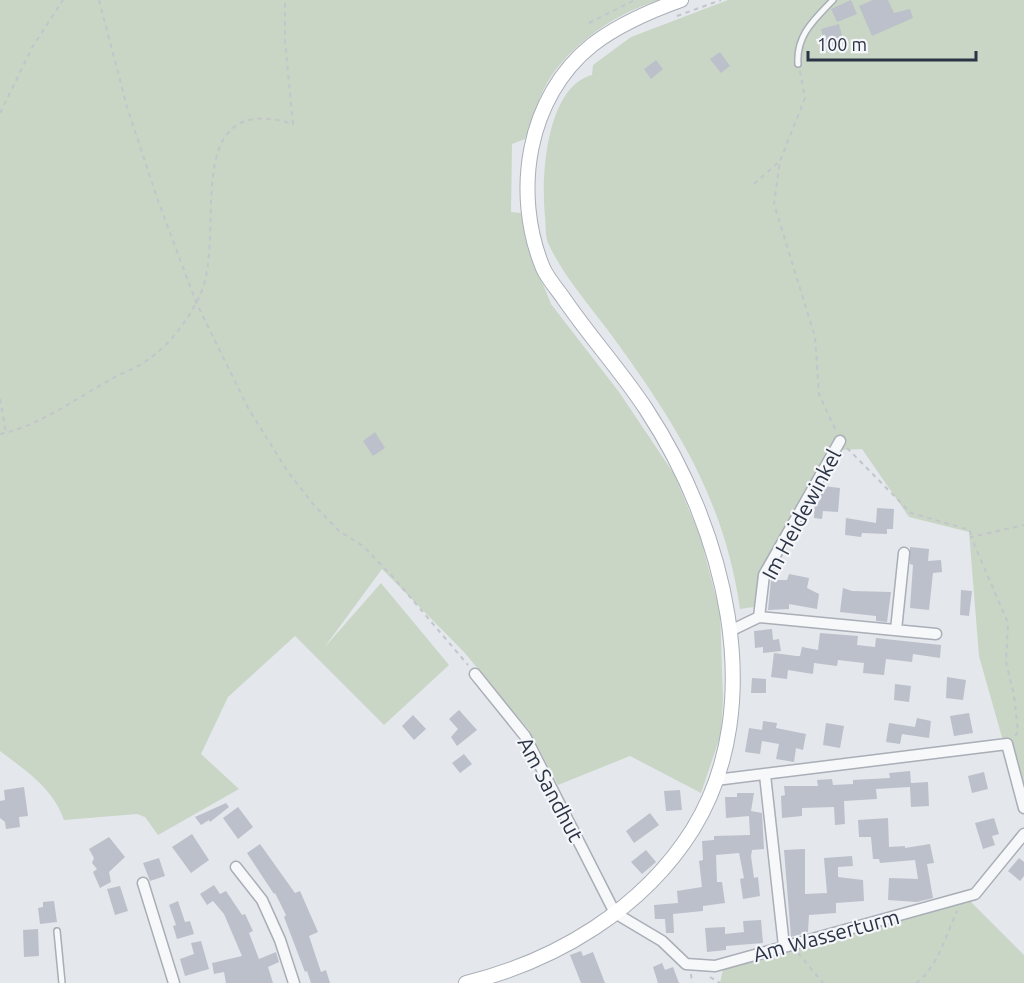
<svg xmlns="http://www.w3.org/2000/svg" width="1024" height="983" font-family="Ubuntu,sans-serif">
  <rect width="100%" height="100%" fill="#e4e7ec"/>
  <!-- green -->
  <path fill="#c9d6c5" d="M0,0H660C618,12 577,40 552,75C539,94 533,118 525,139L512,144L511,212L521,213L527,244L551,304L619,392L674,474L700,536L720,612L723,699L721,734L701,793L630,756L558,785L529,730L464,652L382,569L324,648L381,583L449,665L384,725L295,636L228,697L201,754L239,789L158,835L145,817L137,814L64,820C53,788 26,771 0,751Z
    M728,0H1024V802L1020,801L979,656L969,532L909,517L862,449L839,450L761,574L760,606L740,609C725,502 677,425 615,340C593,309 564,278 548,243C545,235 546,224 545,216C541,177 546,87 592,75L593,65L631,37Z
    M970,901L1024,955V983H720L724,965Z"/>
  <!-- building -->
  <path fill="#bbc0ca" d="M851,0L857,14L837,22L831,9Z
    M873,0H888L894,13L910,9L913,18L872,36L859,6Z
    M839,24L844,43L826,48L821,29Z
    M720,52L730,66L721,73L710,59Z
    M656,60L663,69L651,79L644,69Z
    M375,432L385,448L373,456L363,441Z
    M823,486L840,488L838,512L823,511L822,519L814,518L815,501L819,502Z
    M877,508L894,509L893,529H887V534L862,533L861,537L845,535L846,518L876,523Z
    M910,547L929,549L928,561L941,560L942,572L933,573L929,610L910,608L913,565L910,564Z
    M789,574L809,578L807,588L819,594L817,609L789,604V609L768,610L771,580H787Z
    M843,588L852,591L891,592L887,622L876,621V616L840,612Z
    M961,590L972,591L969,616L960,615Z
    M772,629L773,640L779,639L781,651L763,653V647L755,648L754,631Z
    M820,633L858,636L857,645L875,647L876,638L941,645L940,658L913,654L912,662L886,659L884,675L863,673L864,663L838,660L837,666L814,663L813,674L788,670L787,679L771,677L774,653L796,656H800L802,647L818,650Z
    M947,677L966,680L963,700L946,698Z
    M752,678L766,679V693H751Z
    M895,684L911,686L909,702L894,700Z
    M459,710L477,730L457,746L451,737L458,729L449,719Z
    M969,713L973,733L954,736L950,716Z
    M413,715L426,729L414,740L402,726Z
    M917,718L931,721L929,738L902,734L900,744L886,742L889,723L915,727Z
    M763,721L777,723L776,728L806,734L803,750L796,748L794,762L776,759L779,744L762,741L760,754L745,752L749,728L762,730Z
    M826,723L844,726L840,748L823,745Z
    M464,754L472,764L460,773L452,763Z
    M910,771L911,783L928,782L929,806L911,807L910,787L876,789L877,799L844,801L845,824L835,825L834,807L802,808V816L782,818L781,796L785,795L784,786H818L817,780L832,779L833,785L853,784V780L890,778L889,773Z
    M984,772L988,789L972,793L968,776Z
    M24,787L28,816L19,817L20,827L6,829L5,822L0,818V801L5,800L4,790Z
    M680,790L682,810L666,811L664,791Z
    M737,793H754L751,811L762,813L764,849L752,850L751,856L754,878L758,877L760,896L743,899L740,879L744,878L739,853L716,855L717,882H722L725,903L703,906V911L673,914L674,933H666L665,919H655L654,905L678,903L677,891L702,887L699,861L703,860L702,841L714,840V836L750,835L749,816L726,818L725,797H737Z
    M226,803L229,807L210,822L209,820L201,825L195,817Z
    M238,807L253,827L238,839L223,818Z
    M650,813L659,825L634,843L626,831Z
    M888,818L889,847L905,846V848L930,844L934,863L927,864L933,898L917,902L888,900L889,878L918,879L915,860L880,863L879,859H873L871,837H859L858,820Z
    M994,818L999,834L992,836L995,845L983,849L975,823Z
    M192,834L209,860L191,873L172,847Z
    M109,837L125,857L109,872L111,882L100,888L93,872L97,869L92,863L94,858L89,849Z
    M260,844L295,893L300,891L318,932L309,936L321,972L326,970L330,983H311L307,971L305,972L284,917L286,915L275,893L274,894L247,853Z
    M805,849V894L827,893L824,858L852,856L853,866L838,867V877L863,880L864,901L836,903V913L809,915L808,932L791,937L784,850Z
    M646,850L656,862L642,874L631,862Z
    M159,858L165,876L150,881L143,863Z
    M1019,858L1024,862V876L1020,881L1008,871Z
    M214,885L220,894L226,891L242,915L245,914L253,931L249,933L259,959L276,952L279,962L268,967L273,983H226L224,972L214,974L212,963L242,956L224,914L213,901L207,905L200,894Z
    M120,886L128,911L115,915L107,889Z
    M54,901L57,922L40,924L38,908L43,907V902Z
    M178,901L185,922L190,921L194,934L177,939L173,926L176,925L169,905Z
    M761,920L763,943L726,946V950L707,952L705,928L725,927V934L744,932L743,921Z
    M38,929L39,956L24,957L23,930Z
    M201,941L209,969L185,976L180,959L194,954L191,943Z
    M581,951L583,956L593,952L605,983H581L570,955Z
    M662,963L665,970L673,967L679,983H658L653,967Z"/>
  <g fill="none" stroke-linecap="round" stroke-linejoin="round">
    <!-- lane casing -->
    <g stroke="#a9aeb7" stroke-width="8">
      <path id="lane" d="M798,64C796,35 814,20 833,0
        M57,931L62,983"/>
    </g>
    <!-- street casing -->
    <g stroke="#a9aeb7" stroke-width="13">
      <path id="street" d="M759,617L764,575L840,441
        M896,630L904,553
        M730,631L759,617L936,634
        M475,674L525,736L615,913L662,941L686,964L715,966L975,894L1024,834
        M765,775L784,946
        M716,780L1007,744L1024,808
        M236,867L262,900L280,940L294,983
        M143,883L174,983"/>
    </g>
    <!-- secondary casing -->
    <g stroke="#a9aeb7" stroke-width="16">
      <path id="secondary" d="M466,983C556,961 643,909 693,829C771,702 723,526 646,409C621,371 590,337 564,299C557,289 548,279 543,268C512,193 527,97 592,45C618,25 650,11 681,0"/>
    </g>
    <!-- path -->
    <path stroke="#c2c5cb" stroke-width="2" stroke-dasharray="4.5 4.5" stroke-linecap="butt" d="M99,0L127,107L157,198L196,302L248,408L288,472L313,504L339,531L363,546L393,577L468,665
      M677,16L721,0
      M589,23L635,0
      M800,71L805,98L780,161L774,204L815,337L819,394L836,431
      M0,113L33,46L63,0
      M754,184L780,161
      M0,399L6,433
      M0,434C39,426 75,399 110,380C121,373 135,369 146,361C169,346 189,319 200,295C228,237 176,89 293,124L285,41V0
      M847,448L911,513L970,530L971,537
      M1015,736L1018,732L1014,695L1006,662L1008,623L971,537L1024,525
      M798,953L823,983
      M691,974L692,983
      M710,977L720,983
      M916,983C938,967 946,935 957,911"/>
    <!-- lane -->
    <use href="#lane" stroke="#f7f8fa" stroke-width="5"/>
    <!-- street -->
    <use href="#street" stroke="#f7f8fa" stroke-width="10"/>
    <!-- secondary -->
    <use href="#secondary" stroke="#fff" stroke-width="14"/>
  </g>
  <g text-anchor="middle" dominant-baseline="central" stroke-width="4.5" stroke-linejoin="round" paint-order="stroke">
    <!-- street labels -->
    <g font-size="21" fill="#2b3445" stroke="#f4f6f9">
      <text transform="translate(801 514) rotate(-62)">Im Heidewinkel</text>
      <text transform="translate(551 789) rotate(62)">Am Sandhut</text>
      <text transform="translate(826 935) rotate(-15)">Am Wasserturm</text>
    </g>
  </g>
  <!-- scale -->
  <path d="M808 51v9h168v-9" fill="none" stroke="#2b3445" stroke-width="3"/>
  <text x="817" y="51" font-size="18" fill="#2b3445" stroke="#f4f6f9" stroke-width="4.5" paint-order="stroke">100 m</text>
</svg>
